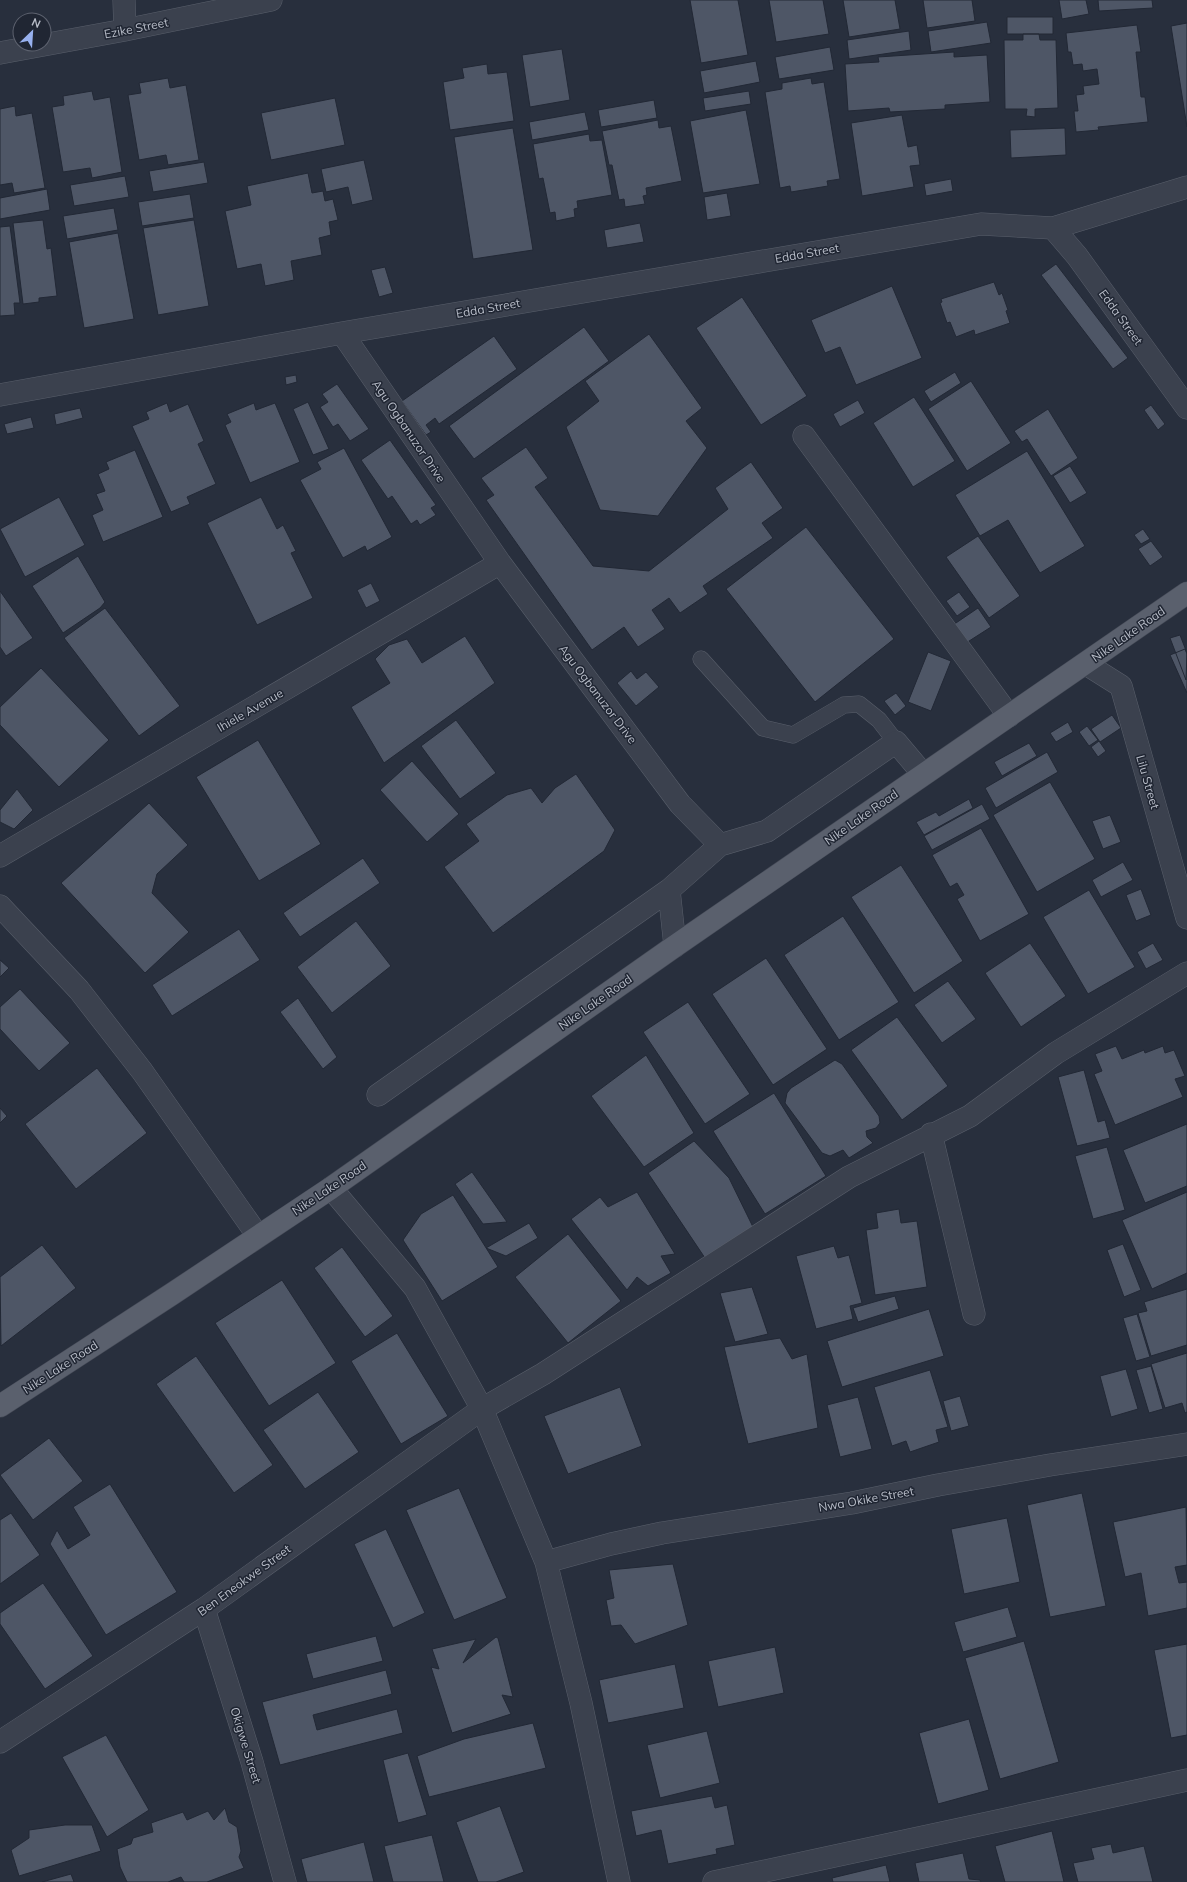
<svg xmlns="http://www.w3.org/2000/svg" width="1187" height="1882" font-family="Mulish,sans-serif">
  <rect width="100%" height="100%" fill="#282f3d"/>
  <!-- building -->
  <path fill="#4e5666" stroke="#222835" d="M690,0H738L748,55L701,63Z
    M769,0H823L829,34L776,42Z
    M843,0H895L900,29L849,37Z
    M923,0H972L975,21L927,28Z
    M1059,0H1086L1089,14L1062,19Z
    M1098,0H1152L1153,8L1099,11Z
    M1007,17H1053V34H1007Z
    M987,22L991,43L931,52L928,31Z
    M1187,23V127L1171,26Z
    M1137,25L1141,52H1136L1141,97H1145L1148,122L1098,127L1099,130L1076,132L1074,111H1078L1076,95L1084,94L1083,86L1099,84L1097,69L1083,71L1082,64L1073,65L1071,52H1068L1066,33Z
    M909,31L911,50L849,59L847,40Z
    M1023,34H1039L1040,40H1056L1058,108L1035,109V117L1026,116L1027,109H1005L1004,40H1023Z
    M830,47L834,70L779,79L775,57Z
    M562,49L570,100L530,107L522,55Z
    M954,52V57L987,55L990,102L945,105V109L890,112L889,108L848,111L845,64L879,62L878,57Z
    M756,61L760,82L704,93L700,71Z
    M487,64L488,74L507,72L514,121L450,130L443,82L464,78L462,68Z
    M168,78L170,88L186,85L199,160L168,165L166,155L139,160L128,95L141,93L139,83Z
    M811,78L812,84L824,82L840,179L827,181L828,186L791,192L790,186L780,188L765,92L782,89V83Z
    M92,91L94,100L110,97L122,172L92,178L90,168L63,172L52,107L64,105L63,96Z
    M749,91L751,104L705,111L703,98Z
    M335,98L345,145L271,160L261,113Z
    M654,100L657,118L601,127L598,110Z
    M15,106L16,116L32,113L45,188L14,193L12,183L0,185V109Z
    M746,110L760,184L703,193L690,121Z
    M585,112L589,130L532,140L529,122Z
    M902,115L908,147L917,145L920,165L910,166L914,187L862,196L851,123Z
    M658,120L659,128L671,126L682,181L646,188L647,195L643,196L645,204L625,207L624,199L619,200L612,165H609L602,131Z
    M513,128L533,250L473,259L454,137Z
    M1065,128L1066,155L1011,158L1010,130Z
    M589,134L590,141L602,140L612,195L577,201L578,208L574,209L575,217L556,221L555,212L550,213L543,178L539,179L533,144Z
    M364,160L373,200L352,205L348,187L326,192L321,169Z
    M204,162L208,183L153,192L149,171Z
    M308,173L312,193L323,191L325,201L333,199L338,220L329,222L331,235L319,238L322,255L291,261L294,280L265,286L261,264L237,269L225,211L251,205L247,186Z
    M125,176L129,197L74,206L70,185Z
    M951,179L953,191L926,196L924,184Z
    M47,189L50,210L0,219V198Z
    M727,193L731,216L707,220L704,197Z
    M190,194L194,218L142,226L138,202Z
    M114,208L118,230L67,239L63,216Z
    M43,220L47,249L51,248L57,296L39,298V302L23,304L13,223Z
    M194,220L209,306L158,315L143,228Z
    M640,223L644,242L607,248L604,230Z
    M10,226L20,303H14L15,315L0,316V227Z
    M118,233L134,319L84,328L69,242Z
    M1056,264L1128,358L1113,369L1041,275Z
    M385,267L393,293L379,297L371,270Z
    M994,282L999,295L1002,293L1008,310L1006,311L1010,323L975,335L974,330L956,337L950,322L947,323L940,303L942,302L941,299Z
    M892,286L922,358L856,385L840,347L825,353L811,320Z
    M742,297L807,396L761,425L696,328Z
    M584,327L609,361L474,459L449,426Z
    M649,334L702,408L686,421L707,448L658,516L600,510L566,427L599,401L585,381Z
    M494,336L517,369L439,424L435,418L426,425L431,432L426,435L402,401Z
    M955,372L961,383L931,402L924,391Z
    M296,375L297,382L286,385L285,377Z
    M971,381L1011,443L967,471L928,409Z
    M337,384L369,429L350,441L338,424L333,427L320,407L328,402L322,394Z
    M914,397L955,461L913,487L873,423Z
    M858,400L865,413L840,427L833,414Z
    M308,402L329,449L313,455L293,409Z
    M167,403L170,412L188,404L204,441L198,444L216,484L187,497L190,504L171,512L132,426L149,419L146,412Z
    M254,403L256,410L275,403L300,462L250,483L225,425L231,422L227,414Z
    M1151,405L1165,424L1158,430L1144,410Z
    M80,408L83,418L56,425L54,414Z
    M1048,409L1078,458L1051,476L1027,439L1022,442L1014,431Z
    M31,417L34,428L7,434L4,424Z
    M390,440L436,505L431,508L436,515L420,525L417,520L411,524L392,496L388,499L361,460Z
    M526,447L548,478L535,487L593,566L649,571L728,509L715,488L751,462L783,508L762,523L773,538L703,586L708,594L680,613L669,598L652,610L665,629L638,647L624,627L592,650L486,500L494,495L481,478Z
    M344,448L392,537L367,551L365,546L343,558L300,480L321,469L317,462Z
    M135,450L163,517L103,542L92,515L103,510L96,494L105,491L98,474L109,469L106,462Z
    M1027,451L1085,546L1040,573L1008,520L980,536L955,495Z
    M1070,466L1087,493L1070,503L1053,476Z
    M59,497L85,545L25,577L0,529Z
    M261,497L277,529L283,525L296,551L291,553L313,598L257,625L207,523Z
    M806,527L894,639L815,702L726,589Z
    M1143,529L1150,539L1141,544L1134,535Z
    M978,536L1020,596L989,618L946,557Z
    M1151,541L1163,557L1150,566L1138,549Z
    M78,556L105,602L100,608L63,633L32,586Z
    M371,583L380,601L366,608L357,590Z
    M0,591L33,638L6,656L0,647Z
    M959,592L970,607L957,616L946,601Z
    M105,608L180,706L139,736L64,638Z
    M978,608L991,627L966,643L953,625Z
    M1180,635L1187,653L1186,680L1170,638Z
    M465,636L495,683L384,763L351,707L390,683L375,659L389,645L407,639L422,663Z
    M1185,649L1187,654V693L1170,655Z
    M928,652L951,661L931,711L908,702Z
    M41,668L109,740L59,787L0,725V707Z
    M631,671L637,679L646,672L659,687L636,706L617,683Z
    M896,693L906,706L895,715L884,701Z
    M1112,715L1121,728L1100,742L1091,729Z
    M456,720L496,773L460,799L421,746Z
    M1068,722L1073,732L1056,742L1050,733Z
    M1087,726L1098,740L1089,746L1079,732Z
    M258,740L321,844L259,881L196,777Z
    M1099,741L1106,751L1098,757L1091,747Z
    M1029,743L1037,756L1002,776L994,762Z
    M1047,752L1058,772L996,808L985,788Z
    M412,761L459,814L427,842L380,790Z
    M576,774L615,830L604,851L493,933L444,867L479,841L466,824L507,795L531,788L542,803L555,788Z
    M1050,782L1095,859L1037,892L993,815Z
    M17,789L33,810L14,829L0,822V810Z
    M969,799L973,808L924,835L916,822L936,812L939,816Z
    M149,803L188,845L157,874L152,893L189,932L145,973L61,883Z
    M982,804L990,819L932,850L924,836Z
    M1110,815L1121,842L1103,849L1092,821Z
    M981,828L1029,914L980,941L957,899L964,895L957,883L950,887L932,855Z
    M363,858L380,883L300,937L283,913Z
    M1123,862L1133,880L1101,897L1092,880Z
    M901,865L963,961L914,993L851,897Z
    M1141,889L1151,915L1136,921L1126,895Z
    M1089,890L1135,967L1088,994L1043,917Z
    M843,916L899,1002L839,1040L784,955Z
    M356,921L391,966L332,1013L297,967Z
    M239,929L260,960L172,1016L152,985Z
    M1030,943L1066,996L1021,1027L985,973Z
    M1153,943L1163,960L1146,969L1137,952Z
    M766,958L827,1049L773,1085L712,994Z
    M0,960L9,968L0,977Z
    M948,981L976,1019L942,1043L914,1005Z
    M20,989L70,1043L39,1071L0,1029V1007Z
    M298,998L337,1057L323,1069L280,1012Z
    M688,1002L750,1094L705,1124L643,1032Z
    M897,1017L948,1086L902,1120L851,1050Z
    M1116,1046L1122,1059L1144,1050L1145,1053L1163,1046L1165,1053L1174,1050L1185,1076L1175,1079L1183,1097L1115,1125L1094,1074L1102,1071L1095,1054Z
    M646,1055L694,1133L644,1167L591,1096Z
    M835,1060L842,1064L879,1116L880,1123L876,1128L866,1131L867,1137L873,1143L849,1158L843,1150L830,1156L822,1153L785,1103L787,1093L791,1088Z
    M97,1068L147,1133L76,1189L25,1124Z
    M1084,1070L1098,1122L1105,1120L1110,1138L1077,1146L1058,1077Z
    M774,1093L826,1176L765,1214L713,1131Z
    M0,1108L7,1116L0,1123Z
    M1187,1124V1186L1145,1203L1123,1150Z
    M694,1141L729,1178L753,1227L707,1261L648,1173Z
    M1107,1147L1125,1210L1093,1219L1075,1156Z
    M472,1172L507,1222L483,1224L455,1184Z
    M637,1192L675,1254L661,1256L671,1273L648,1286L637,1277L627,1290L571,1219L600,1197L608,1207Z
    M1187,1192V1273L1152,1289L1122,1220Z
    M453,1195L498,1267L442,1301L403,1240L421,1214Z
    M899,1209L901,1223L917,1221L927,1287L875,1295L866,1230L878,1228L876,1213Z
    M529,1223L538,1238L506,1256L486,1248Z
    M568,1234L621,1301L568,1343L515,1277Z
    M1123,1244L1141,1290L1124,1297L1107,1250Z
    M42,1245L76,1288L1,1346L0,1277Z
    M834,1246L838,1258L849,1255L862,1303L850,1306L853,1319L816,1329L796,1256Z
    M342,1247L393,1316L365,1337L314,1268Z
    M282,1280L336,1363L269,1406L215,1323Z
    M752,1287L768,1334L735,1342L720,1293Z
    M1187,1289V1345L1151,1356L1138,1313L1147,1311L1144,1302Z
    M895,1296L899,1309L858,1322L853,1308Z
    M929,1309L944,1356L842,1387L827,1341Z
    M1137,1314L1150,1357L1136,1361L1123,1318Z
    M397,1333L448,1416L401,1444L351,1361Z
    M780,1338L792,1359L807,1354L818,1428L748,1444L724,1347Z
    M1187,1353V1412L1185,1413L1182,1403L1165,1408L1151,1364Z
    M196,1356L273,1465L234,1493L156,1384Z
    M1151,1366L1163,1409L1149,1413L1136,1370Z
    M1126,1369L1138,1409L1111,1417L1100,1376Z
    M930,1370L948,1427L936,1430L939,1442L910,1452L906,1441L892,1446L874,1387Z
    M620,1387L642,1446L568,1474L544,1416Z
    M318,1392L359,1452L305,1489L263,1430Z
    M960,1396L969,1426L951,1431L943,1401Z
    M858,1397L872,1449L840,1457L827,1405Z
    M49,1438L83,1481L33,1520L0,1475Z
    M110,1484L177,1592L106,1635L50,1544L57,1530L68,1549L90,1535L73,1507Z
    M459,1488L507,1598L454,1620L406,1510Z
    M1082,1493L1106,1606L1050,1617L1027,1505Z
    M1186,1507L1187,1565L1175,1567L1179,1583L1187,1582V1608L1148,1616L1141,1573L1125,1577L1113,1522Z
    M11,1513L40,1555L0,1584V1520Z
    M1007,1518L1020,1582L964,1594L951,1529Z
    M386,1529L425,1613L393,1628L354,1544Z
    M673,1564L688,1625L635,1644L621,1625L611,1626L606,1600L614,1598L609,1570Z
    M43,1583L93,1656L45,1689L0,1624V1613Z
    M1008,1607L1017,1637L963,1652L954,1622Z
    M376,1636L383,1661L313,1679L306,1654Z
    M496,1637L498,1638L513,1697L502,1695L511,1714L452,1733L431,1667L439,1669L432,1649L476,1639L463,1663Z
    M1024,1641L1059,1762L1000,1779L965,1658Z
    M1187,1644V1735L1171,1738L1154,1650Z
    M775,1647L784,1693L718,1707L708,1661Z
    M675,1664L684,1708L608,1723L599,1680Z
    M386,1670L392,1694L313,1715L317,1730L397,1709L403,1733L280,1765L262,1702Z
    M969,1719L989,1790L938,1804L919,1733Z
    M533,1723L546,1768L429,1797L417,1756L464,1739Z
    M707,1731L720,1783L660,1798L647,1745Z
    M106,1735L149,1810L107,1837L62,1757Z
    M408,1753L427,1815L398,1823L383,1760Z
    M712,1796L715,1808L727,1805L735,1845L716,1849L717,1854L668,1864L661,1830L636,1836L631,1811Z
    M500,1806L524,1872L496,1882H478L456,1822Z
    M225,1808L229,1822L237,1827L241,1851L239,1857L244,1868L207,1882H184L181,1877L168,1882H127L120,1867L117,1849L131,1844L133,1838L153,1832L151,1823L183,1812L187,1820L208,1811L214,1820Z
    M65,1825H92L101,1851L19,1876L11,1850L29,1838V1830Z
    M1052,1831L1064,1882H1005L995,1846Z
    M432,1835L444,1882H393L384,1846Z
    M364,1842L374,1882H307L301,1859Z
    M1111,1844L1113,1853L1144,1846L1153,1882H1078L1073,1863L1094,1859L1091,1848Z
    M963,1853L969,1879L980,1880L981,1882H919L915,1863Z
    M886,1865L890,1882H833L832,1878Z
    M71,1874L74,1882H42Z"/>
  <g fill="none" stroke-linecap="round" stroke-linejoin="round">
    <!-- lane casing -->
    <g stroke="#595f6b" stroke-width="17">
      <path id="lane" d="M701,659L763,728L793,735L844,705L859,704L879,720L896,742"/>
    </g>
    <!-- street casing -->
    <g stroke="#595f6b" stroke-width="23">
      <path id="street" d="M124,0L125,30
        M0,53L125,30L271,0
        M1053,228L1187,187
        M342,333L500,563L680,804L720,845L767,831L896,742L923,774
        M0,395L342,333L981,224L1053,228L1077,256L1187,408
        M804,436L1009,716
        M1086,664L1121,686L1187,918
        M0,856L500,563
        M0,906L79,990L142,1071L258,1236
        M675,946L669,890L720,845
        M378,1095L669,890
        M931,1134L974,1314
        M331,1188L415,1288L482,1409L546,1562L581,1703L619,1882
        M546,1562L611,1544L662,1533L852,1503L938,1485L1050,1465L1187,1444
        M204,1609L252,1762L285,1882
        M0,1742L204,1609L482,1409L543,1374L849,1177L970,1116L1056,1053L1187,973
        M714,1882L1187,1780"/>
    </g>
    <!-- primary casing -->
    <g stroke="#454a57" stroke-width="23">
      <path id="primary" d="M0,1406L172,1294L331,1188L675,946L1187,593"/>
    </g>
    <!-- lane -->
    <use href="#lane" stroke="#3b414e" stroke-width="16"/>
    <!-- street -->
    <use href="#street" stroke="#3b414e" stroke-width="22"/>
    <!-- primary -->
    <use href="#primary" stroke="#5a606d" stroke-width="22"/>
  </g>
  <g text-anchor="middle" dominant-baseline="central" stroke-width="3" stroke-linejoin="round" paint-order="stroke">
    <!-- street labels -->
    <g font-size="12" fill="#b8bdc8" stroke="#202633">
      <text transform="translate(136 28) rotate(-11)">Ezike Street</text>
      <text transform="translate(807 253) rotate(-10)">Edda Street</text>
      <text transform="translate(488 308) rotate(-10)">Edda Street</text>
      <text transform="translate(1121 317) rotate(54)">Edda Street</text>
      <text transform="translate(409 431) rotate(56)">Agu Ogbanuzor Drive</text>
      <text transform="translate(1128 634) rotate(-35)">Nike Lake Road</text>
      <text transform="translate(598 694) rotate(53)">Agu Ogbanuzor Drive</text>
      <text transform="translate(250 710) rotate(-30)">Ihiele Avenue</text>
      <text transform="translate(1148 782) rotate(74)">Lilu Street</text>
      <text transform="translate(861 817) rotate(-35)">Nike Lake Road</text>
      <text transform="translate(595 1002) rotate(-35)">Nike Lake Road</text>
      <text transform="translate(329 1188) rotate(-34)">Nike Lake Road</text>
      <text transform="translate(60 1367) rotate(-33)">Nike Lake Road</text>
      <text transform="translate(866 1499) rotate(-10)">Nwa Okike Street</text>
      <text transform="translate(244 1580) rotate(-36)">Ben Eneokwe Street</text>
      <text transform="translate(246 1745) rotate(73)">Okigwe Street</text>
    </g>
  </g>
  <!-- north arrow -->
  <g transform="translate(32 32) rotate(25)"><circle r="19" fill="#202633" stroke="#5d626f"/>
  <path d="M0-3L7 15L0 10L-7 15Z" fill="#97b0ee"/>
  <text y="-6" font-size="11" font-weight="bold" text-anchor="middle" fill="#b8bdc8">N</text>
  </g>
</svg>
